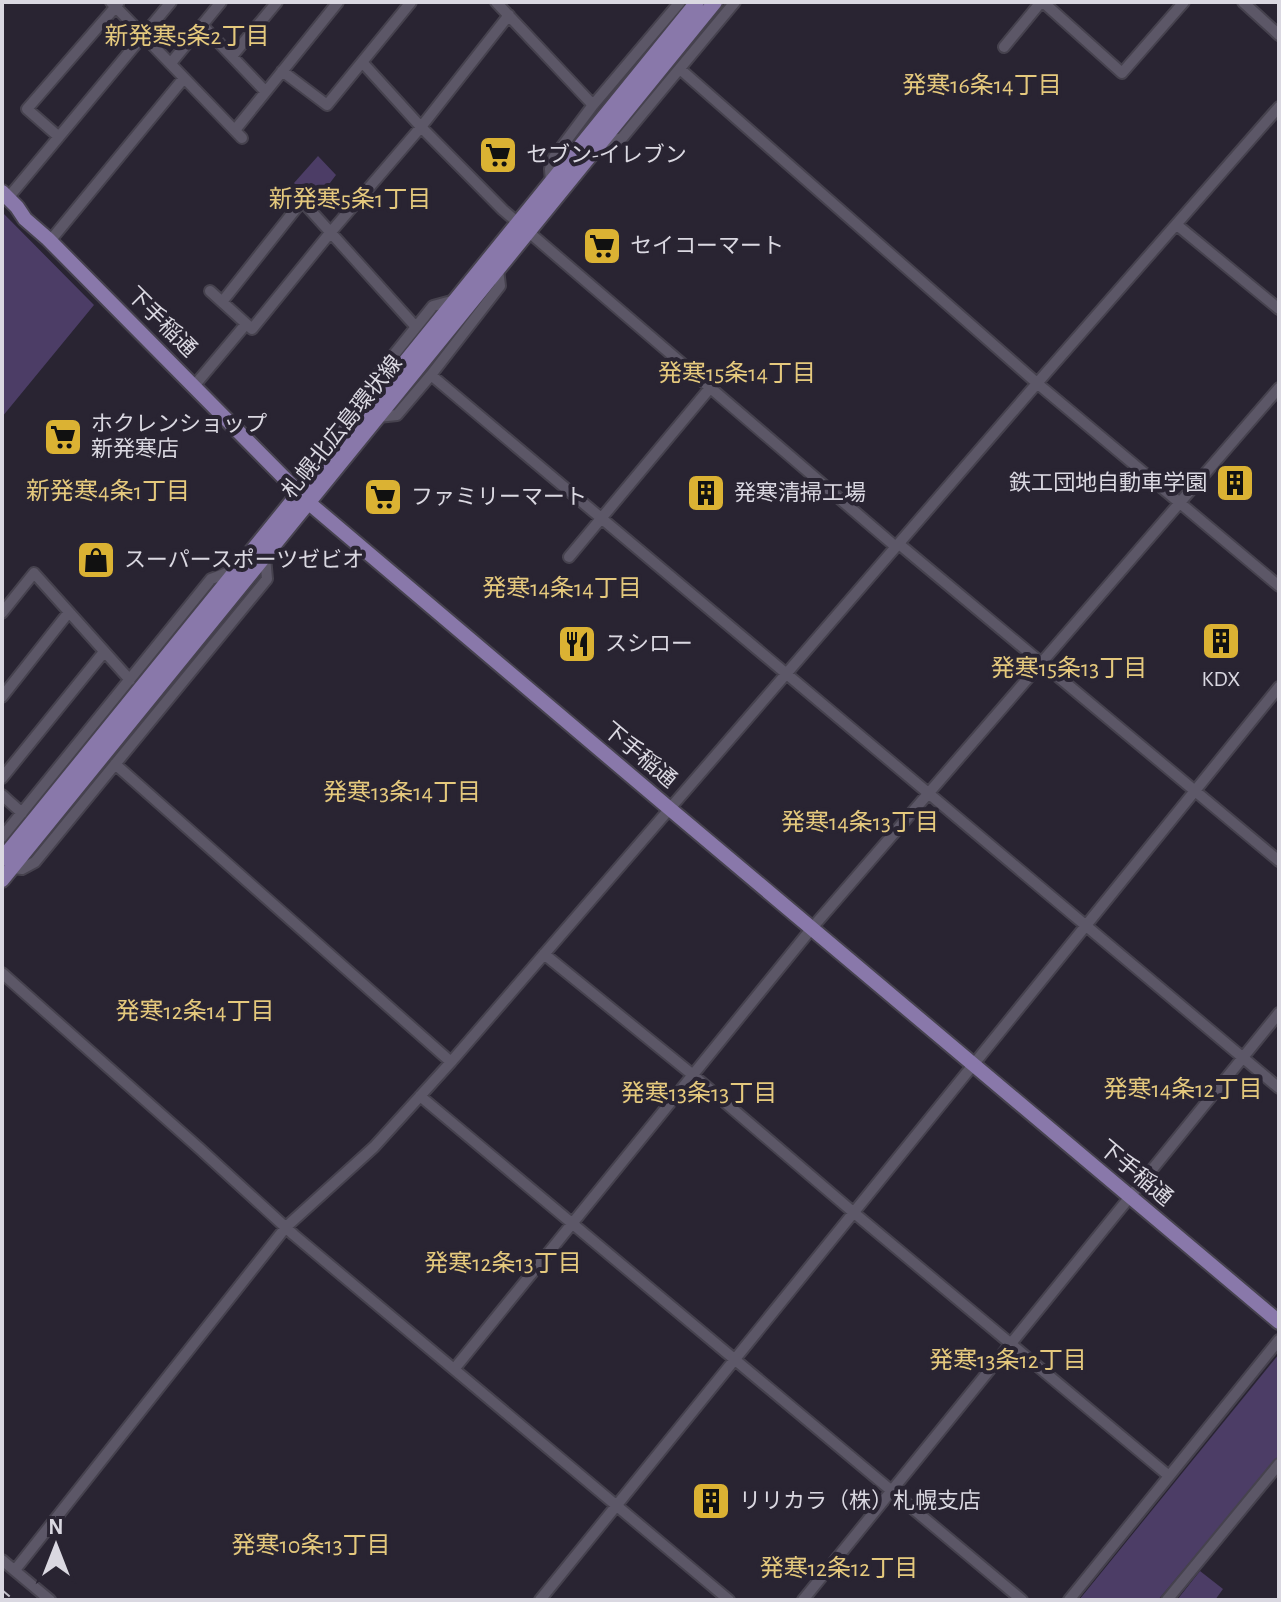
<svg xmlns="http://www.w3.org/2000/svg" width="1281" height="1602" font-family="'Alegreya Sans','Noto Sans JP',sans-serif">
  <rect width="100%" height="100%" fill="#292432"/>
  <!-- green -->
  <path fill="#4c3d66" d="M318,156L336,175L314,204L294,183Z
    M2,212L94,305L2,417Z
    M1279,1354V1456L1158,1600H1079Z
    M1200,1571L1223,1589L1215,1600H1177Z"/>
  <g fill="none" stroke-linecap="round" stroke-linejoin="round">
    <!-- minor casing -->
    <g stroke="#46424e" stroke-width="14">
      <path id="minor" d="M111,2L242,138
        M496,2L593,105
        M1043,2L1122,73L1184,2
        M1243,2L1279,35
        M202,25L265,91
        M1004,47L1041,2
        M233,55L277,2
        M362,62L421,127L503,210L896,547
        M171,63L221,2
        M680,69L1038,384L1279,586
        M282,71L327,105L411,2
        M235,130L338,2
        M59,137L27,109L118,4
        M600,143H607L622,138L735,2
        M551,182L550,169L554,157L593,105L680,2
        M294,192L416,327
        M8,198L171,2
        M1177,225L1279,309
        M50,241L184,78
        M210,291L252,329L330,233L421,127L509,15
        M222,302L302,201
        M431,375L1279,1088
        M194,386L246,324
        M378,417L397,415L431,375L500,286L498,269
        M342,439V419L433,306L455,300
        M899,544L1279,861
        M569,557L710,388
        M2,613L34,573L130,680
        M2,697L69,612
        M115,764L451,1062
        M2,778L104,652
        M2,795L22,813
        M2,837L211,579L235,570
        M12,868L22,869L35,862L267,579L265,557
        M544,954L693,1075L853,1212L1169,1476
        M2,973L199,1148L294,1235L729,1600
        M420,1096L1022,1600
        M455,1368L812,928L1279,388
        M2,1560L50,1600
        M15,1570L286,1227L374,1147L451,1062L1046,373L1279,107
        M540,1600L1279,687
        M803,1600L1279,1013
        M1069,1600L1279,1340
        M1167,1600L1279,1464"/>
    </g>
    <!-- major casing -->
    <g stroke="#46424e" stroke-width="18">
      <path id="major" d="M2,192L17,207L25,219L48,239L309,503L670,809L1279,1322
        M2,859L697,2
        M2,880L715,2"/>
    </g>
    <!-- minor -->
    <use href="#minor" stroke="#5c5767" stroke-width="10"/>
    <!-- major -->
    <use href="#major" stroke="#8978aa" stroke-width="14"/>
    <!-- rail -->
    <path stroke="#c2bfc9" stroke-width="2" stroke-dasharray="10 10" stroke-linecap="butt" d="M2,1590L14,1600"/>
  </g>
  <!-- icons -->
  <defs>
    <g id="supermarket-square" transform="scale(2)"><rect x="-9" y="-9" width="18" height="18" rx="4" fill="#dbb233" stroke="#292432"/><path d="M-6-5.5h2.5l.6 2H6L4.5 2H-2.5L-4.4-4H-6ZM-1.5 3.2a1.3 1.3 0 1 0 .1 0ZM3 3.2a1.3 1.3 0 1 0 .1 0Z" fill="#111"/></g>
    <g id="building-square" transform="scale(2)"><rect x="-9" y="-9" width="18" height="18" rx="4" fill="#dbb233" stroke="#292432"/><path d="M-4-6H4V6H1V3H-1V6H-4ZM-2.5-4.3h1.7v1.8h-1.7ZM.8-4.3h1.7v1.8H.8ZM-2.5-1h1.7V.8h-1.7ZM.8-1h1.7V.8H.8Z" fill="#111"/></g>
    <g id="shop-square" transform="scale(2)"><rect x="-9" y="-9" width="18" height="18" rx="4" fill="#dbb233" stroke="#292432"/><path d="M-5-2.5h2.3a2.7 3.5 0 0 1 5.4 0H5L5.5 6h-11ZM-1.5-2.5h3a1.5 2.3 0 0 0-3 0Z" fill="#111"/></g>
    <g id="restaurant-square" transform="scale(2)"><rect x="-9" y="-9" width="18" height="18" rx="4" fill="#dbb233" stroke="#292432"/><path d="M-5-6h1v4h1v-4h1v4h1v-4h1v5L-1.5 .5V6h-2V.5L-5-1ZM5-6V6H3V1.5H1.5Q1.5-4 5-6Z" fill="#111"/></g>
  </defs>
  <g fill-rule="evenodd">
    <use href="#supermarket-square" x="498" y="155"/>
    <use href="#supermarket-square" x="602" y="246"/>
    <use href="#supermarket-square" x="63" y="437"/>
    <use href="#building-square" x="1235" y="483"/>
    <use href="#building-square" x="706" y="493"/>
    <use href="#supermarket-square" x="383" y="497"/>
    <use href="#shop-square" x="96" y="560"/>
    <use href="#building-square" x="1221" y="641"/>
    <use href="#restaurant-square" x="577" y="644"/>
    <use href="#building-square" x="711" y="1501"/>
  </g>
  <g text-anchor="middle" dominant-baseline="central" stroke-width="8" stroke-linejoin="round" paint-order="stroke">
    <!-- poi labels -->
    <g font-size="22" fill="#dad8e1" stroke="#292432" text-anchor="start">
      <text x="526" y="155">セブン-イレブン</text>
      <text x="630" y="246">セイコーマート</text>
      <text x="91" y="424">ホクレンショップ<tspan x="91" dy="25">新発寒店</tspan></text>
      <text x="1207" y="483" text-anchor="end">鉄工団地自動車学園</text>
      <text x="734" y="493">発寒清掃工場</text>
      <text x="411" y="497">ファミリーマート</text>
      <text x="124" y="560">スーパースポーツゼビオ</text>
      <text x="605" y="644">スシロー</text>
      <text x="1221" y="679" text-anchor="middle">KDX</text>
      <text x="739" y="1501">リリカラ（株）札幌支店</text>
    </g>
    <!-- street labels -->
    <g font-size="22" fill="#dad8e1" stroke="#292432">
      <text transform="translate(162 322) rotate(45)">下手稲通</text>
      <text transform="translate(342 427) rotate(-51)">札幌北広島環状線</text>
      <text transform="translate(640 755) rotate(40)">下手稲通</text>
      <text transform="translate(1136 1173) rotate(40)">下手稲通</text>
    </g>
    <!-- neighbourhood labels -->
    <g font-size="24" fill="#e5c97d" stroke="#292432">
      <text x="187" y="37">新発寒5条2丁目</text>
      <text x="982" y="86">発寒16条14丁目</text>
      <text x="350" y="200">新発寒5条1丁目</text>
      <text x="737" y="374">発寒15条14丁目</text>
      <text x="108" y="492">新発寒4条1丁目</text>
      <text x="562" y="589">発寒14条14丁目</text>
      <text x="1069" y="669">発寒15条13丁目</text>
      <text x="402" y="793">発寒13条14丁目</text>
      <text x="860" y="823">発寒14条13丁目</text>
      <text x="195" y="1012">発寒12条14丁目</text>
      <text x="1183" y="1090">発寒14条12丁目</text>
      <text x="699" y="1094">発寒13条13丁目</text>
      <text x="503" y="1264">発寒12条13丁目</text>
      <text x="1008" y="1361">発寒13条12丁目</text>
      <text x="311" y="1546">発寒10条13丁目</text>
      <text x="839" y="1569">発寒12条12丁目</text>
    </g>
  </g>
  <!-- border -->
  <rect width="1281" height="1602" fill="none" stroke="#dad8e1" stroke-width="8"/>
  <!-- north arrow -->
  <g transform="translate(56 1546)" stroke="#292432" stroke-width="6" paint-order="stroke">
  <path d="M0-6L14 30L0 20L-14 30Z" fill="#dad8e1"/>
  <text y="-12" font-size="22" font-weight="bold" text-anchor="middle" fill="#dad8e1">N</text>
  </g>
</svg>
